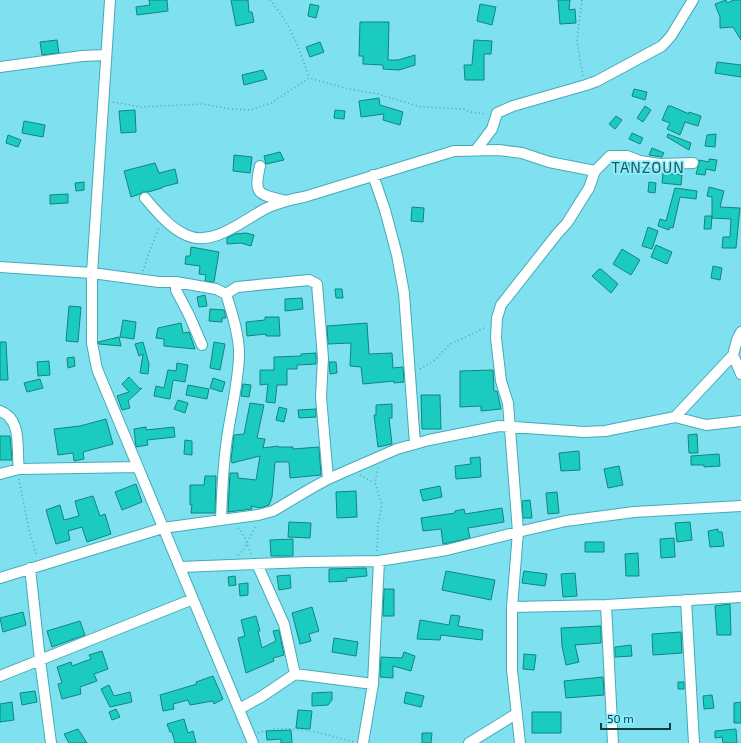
<svg xmlns="http://www.w3.org/2000/svg" width="741" height="743" font-family="'Exo 2',sans-serif">
  <rect width="100%" height="100%" fill="#7fe1ef"/>
  <!-- building -->
  <path fill="#1ccbbf" stroke="#0f867d" d="M149,0H167L168,11L137,15L136,7L150,5Z
    M231,0H248L249,12H252L254,22L236,26Z
    M558,0H570L569,10L575,9L576,23L560,24Z
    M726,0L727,3L734,0H741V40L733,27L720,28V17L715,4Z
    M310,4L319,6L316,18L308,16Z
    M480,4L496,7L492,25L477,21Z
    M360,22H389L388,60H398L415,55V65L399,70L383,69V65L363,64V56H359Z
    M57,40L59,53L42,55L40,42Z
    M474,40L492,41L491,54H484V80H465L464,65H472Z
    M320,42L324,52L310,57L306,47Z
    M717,62L741,65V77L715,73Z
    M263,70L267,79L244,85L242,75Z
    M634,89L647,92L645,100L632,96Z
    M379,98L380,105L403,112L400,125L383,120L384,114L361,117L359,101Z
    M645,106L651,110L643,122L637,118Z
    M668,106H671L689,114V112L701,116L698,126L685,122L680,135L667,129L670,123L662,120Z
    M135,110L136,132L121,133L119,111Z
    M335,110L345,111L344,119L334,118Z
    M616,116L622,120L615,129L609,124Z
    M24,121L45,125L43,137L22,133Z
    M632,133L643,138L640,144L629,139Z
    M668,134L691,143L689,150L667,137Z
    M716,134L715,147L705,146L707,135Z
    M8,135L21,140L18,147L6,143Z
    M652,148L664,153L662,157L649,155Z
    M280,152L284,160L266,164L264,156Z
    M234,155L252,157L250,173L233,171Z
    M709,159L717,160L715,171L706,169L705,175L696,174L699,163V160L709,162Z
    M155,163L159,173L175,169L178,183L162,187V188L148,192H143L140,194L131,197L124,171Z
    M626,163L637,167L635,172L624,167Z
    M663,173L682,175L681,185L662,183Z
    M84,182V190L76,191L75,183Z
    M649,182L656,183L655,193L648,192Z
    M709,187L724,191L720,207L740,208L736,248H722L723,237H730L731,219L712,218V197L707,196Z
    M675,188L697,191L696,199L680,197L673,228L670,227L669,230L658,226L660,219L666,221Z
    M68,194V203L50,204V195Z
    M412,207L424,208L423,222L411,221Z
    M705,216H712L711,229H704Z
    M648,227L658,231L652,249L642,246Z
    M246,233L254,235L251,246L241,243L227,244V238L235,234Z
    M656,245L672,252L667,264L651,257Z
    M191,247L219,252L214,282L205,281L206,275L199,274L200,266L185,264L186,256H190Z
    M622,249L640,260L631,275L613,264Z
    M713,266L722,268L720,280L711,278Z
    M599,269H601L618,284L611,293L592,276Z
    M335,289H342L343,298H336Z
    M205,295L207,306L199,307L197,297Z
    M302,298L303,309L285,311V299Z
    M69,306L81,307L78,342L66,341Z
    M210,309L224,310L226,318H222V322L209,321Z
    M265,317H279L280,336H266V334L247,336L246,322L265,320Z
    M123,320L136,322L134,339L120,337Z
    M181,323L183,333L189,332L195,349L164,346V339L156,338L158,328Z
    M367,323L369,354L392,353L393,368L403,367L404,382L394,383V381L363,384L361,367L350,366L351,343L328,344L327,326Z
    M119,337L121,346L99,344L98,342Z
    M0,342H6L8,380H0Z
    M143,342L149,364L148,374L140,373L143,354L139,356L135,344Z
    M214,342L225,344L220,370L210,368Z
    M316,353V364L297,365V369H287V385H277L275,403L266,402L268,384L260,385V370H274V357L301,356V354Z
    M74,357L75,366L68,368L67,358Z
    M49,361L50,375L38,376L37,362Z
    M329,362H336L337,373L330,374Z
    M177,363L188,365L185,382L173,380L170,399L154,396L156,386L164,388L168,370L176,371Z
    M493,370L494,391H497L501,409L481,411V406L460,407V371Z
    M129,377L140,389L142,388L128,401L130,408L122,410L117,396L129,392L122,384Z
    M213,378L225,382L222,392L210,388Z
    M40,379L43,388L27,392L24,383Z
    M243,384L251,385L249,397L241,396Z
    M188,385L209,389L207,399L186,395Z
    M421,395H440L441,429H422Z
    M178,400L188,403L185,413L174,409Z
    M250,403L264,405L257,438L265,439L263,448L278,446V447H293V449L319,447L321,475L290,478L289,462H275L272,497L269,505L260,508L251,506L252,509L228,512L230,473H238V478L256,480L260,456L232,463L231,460L234,435L244,434Z
    M392,404V418H389L392,444L378,447L374,415H376V405Z
    M279,407L287,409L284,422L276,420Z
    M316,409V417L299,418L298,410Z
    M106,419L113,444L83,452L84,459L74,461L73,453L58,455L54,429L80,426Z
    M146,427V430L174,427L175,437L147,440L148,445L136,447L134,429Z
    M697,434L698,453H689L688,435Z
    M0,436H10L12,460H0Z
    M185,440L192,441V455L184,454Z
    M579,451L580,470L561,471L559,453Z
    M719,454L720,466L704,467V465H691V456Z
    M480,457L481,477L456,479L455,466L471,464L470,458Z
    M619,466L623,485L608,488L604,469Z
    M205,476H216L215,513H191L192,505H190V485H204Z
    M136,484L142,502L122,510L115,492Z
    M440,486L442,497L423,501L420,490Z
    M356,491L357,517L337,518L336,492Z
    M557,492L559,513L548,514L546,493Z
    M93,496L100,516L105,514L111,534L87,542L82,527L68,531L70,540L56,544L46,510L60,505L64,520L79,516L75,501Z
    M530,500L532,518H523L522,501Z
    M502,508L504,522L468,528L470,538L443,544L441,529L423,531L421,518L455,513V511L464,509L465,514Z
    M289,522L311,523L310,538L288,537Z
    M690,522L692,540L677,542L675,523Z
    M718,529V532H722L724,546L710,547L708,531Z
    M674,538L675,557L661,558L660,539Z
    M293,539V556H271L270,540Z
    M585,542H604V552H585Z
    M638,553L639,576H626L625,554Z
    M366,568L367,576L346,578L347,581L329,582V569Z
    M446,571L495,580L491,600L442,590Z
    M524,571L547,574L545,586L522,583Z
    M575,573L577,596L563,597L561,574Z
    M290,575L291,588L279,590L277,576Z
    M235,576L236,585L229,586L228,577Z
    M248,583V595L240,596L239,584Z
    M384,589H394V616H383Z
    M730,604L731,635H717L715,606Z
    M312,607L319,631L309,634L311,641L300,644L292,613Z
    M23,612L26,625L3,632L0,618Z
    M451,615L460,616L458,626L483,630L482,640L441,635L440,640L417,639L420,620L449,625Z
    M256,616L260,631H258L262,648L276,641L273,631L279,630L284,655L273,658L274,661L246,673L238,638L245,636L241,620Z
    M80,621L85,635L52,647L47,631Z
    M601,626V643L575,645L579,662L566,665L562,646L561,628Z
    M681,632L682,653L653,655L652,634Z
    M334,638L358,642L356,656L332,652Z
    M631,645L632,656L615,657V647Z
    M102,651L108,669L94,674L97,681L80,687L81,694L62,699L58,684L62,683L57,667L71,662L72,666L91,659L89,655Z
    M404,652L415,656L411,671L393,666V678L380,677L381,657L402,658Z
    M524,654L536,655L534,670L523,669Z
    M213,676L223,699L214,704L213,701L190,705L188,700L173,704L174,709L163,711L160,695L197,684L196,682Z
    M603,677L604,695L566,698L564,681Z
    M678,682H684V689H678Z
    M109,685L114,696L130,692L132,702L110,707L101,689Z
    M35,691L37,702L22,705L20,693Z
    M332,692V700L328,705L312,706V693Z
    M406,692L424,696L421,707L404,703Z
    M712,695L714,708L704,709L703,696Z
    M12,702L14,720L0,722V704Z
    M741,702V723H734V703Z
    M116,709L120,717L112,720L109,712Z
    M298,710L312,711L310,729L296,728Z
    M532,712H561V733H532Z
    M184,719L188,733L193,731L196,743H175L172,732H170L167,724Z
    M78,729L87,743H69L64,734Z
    M736,729L737,743H723L722,737L715,738V731Z
    M291,730L292,743H281V739L267,740L266,731Z
    M422,733H432L431,743H422Z"/>
  <g fill="none" stroke-linecap="round" stroke-linejoin="round">
    <!-- minor casing -->
    <g stroke="#45aab8" stroke-width="12">
      <path id="minor" d="M110,0L92,273V343L97,369L253,743
        M0,67L82,56L106,55
        M476,150L492,129L497,113L513,106L586,85L597,81L662,46L671,36L693,0
        M260,166C253,196 259,194 286,201
        M373,175L385,210L397,255L404,293L415,444
        M145,198C156,211 170,228 186,235C214,248 245,218 269,207C281,202 292,199 304,197L454,151L499,150L522,153L549,162L595,171
        M0,267L92,273L159,282H176L216,289L226,294C232,313 240,338 239,357C238,382 232,407 228,432C223,461 222,491 221,520
        M176,282V290L189,315L202,345
        M226,294L237,287L309,280L317,284L323,358L321,397L328,479
        M733,355L741,374
        M0,411C23,419 16,450 19,469
        M675,417L733,355L737,340L741,332
        M0,474L19,469L138,467
        M180,567L307,562L379,561L447,550L518,532L566,521L634,512L741,506
        M30,568L40,660L51,743
        M0,578L163,528L258,515L273,511L310,489L328,479L397,449L429,440L499,426L584,432L605,431L675,417L706,425L741,421
        M686,600L694,743
        M606,605L613,743
        M512,607L518,532L508,403L501,381L496,338L497,318L501,305L557,234L567,223L589,188L595,171L610,156H627L640,161L660,164L693,163
        M295,674L373,684L379,561
        M0,676L193,599
        M239,709L261,697L295,674L284,624L257,564
        M363,743L373,684
        M469,743L516,714
        M520,743L512,670V607L606,605L741,597"/>
    </g>
    <!-- path -->
    <path stroke="#53a0ab" stroke-width="1.5" stroke-dasharray="1 3" stroke-linecap="butt" d="M270,0C290,23 300,50 309,78
      M582,0L578,31L577,42L583,76
      M113,102L141,107L202,104L231,109L250,110L271,103L309,78L349,89L378,94L421,107L463,109L470,112L487,114
      M143,271L151,247L159,228
      M420,369L435,360L450,344L470,335L486,327
      M360,475L374,483
      M19,479L29,530L37,557
      M238,528L243,534L251,554
      M377,551L378,525L382,505L375,483L378,467
      M238,555L244,549L256,525
      M258,733C288,722 324,734 354,742"/>
    <!-- minor -->
    <use href="#minor" stroke="#fff" stroke-width="10"/>
  </g>
  <g text-anchor="middle" dominant-baseline="central" stroke-width="3.5" stroke-linejoin="round" paint-order="stroke">
    <!-- quarter labels -->
    <g font-size="15" letter-spacing="1" fill="#20555c" stroke="#8ceffc">
      <text x="648" y="167">TANZOUN</text>
    </g>
  </g>
  <!-- scale -->
  <path d="M601 723v6h69v-6" fill="none" stroke="#103c41" stroke-width="2"/>
  <text x="607" y="723" font-size="12" fill="#103c41" stroke="#8ceffc" stroke-width="3" paint-order="stroke">50 m</text>
</svg>
